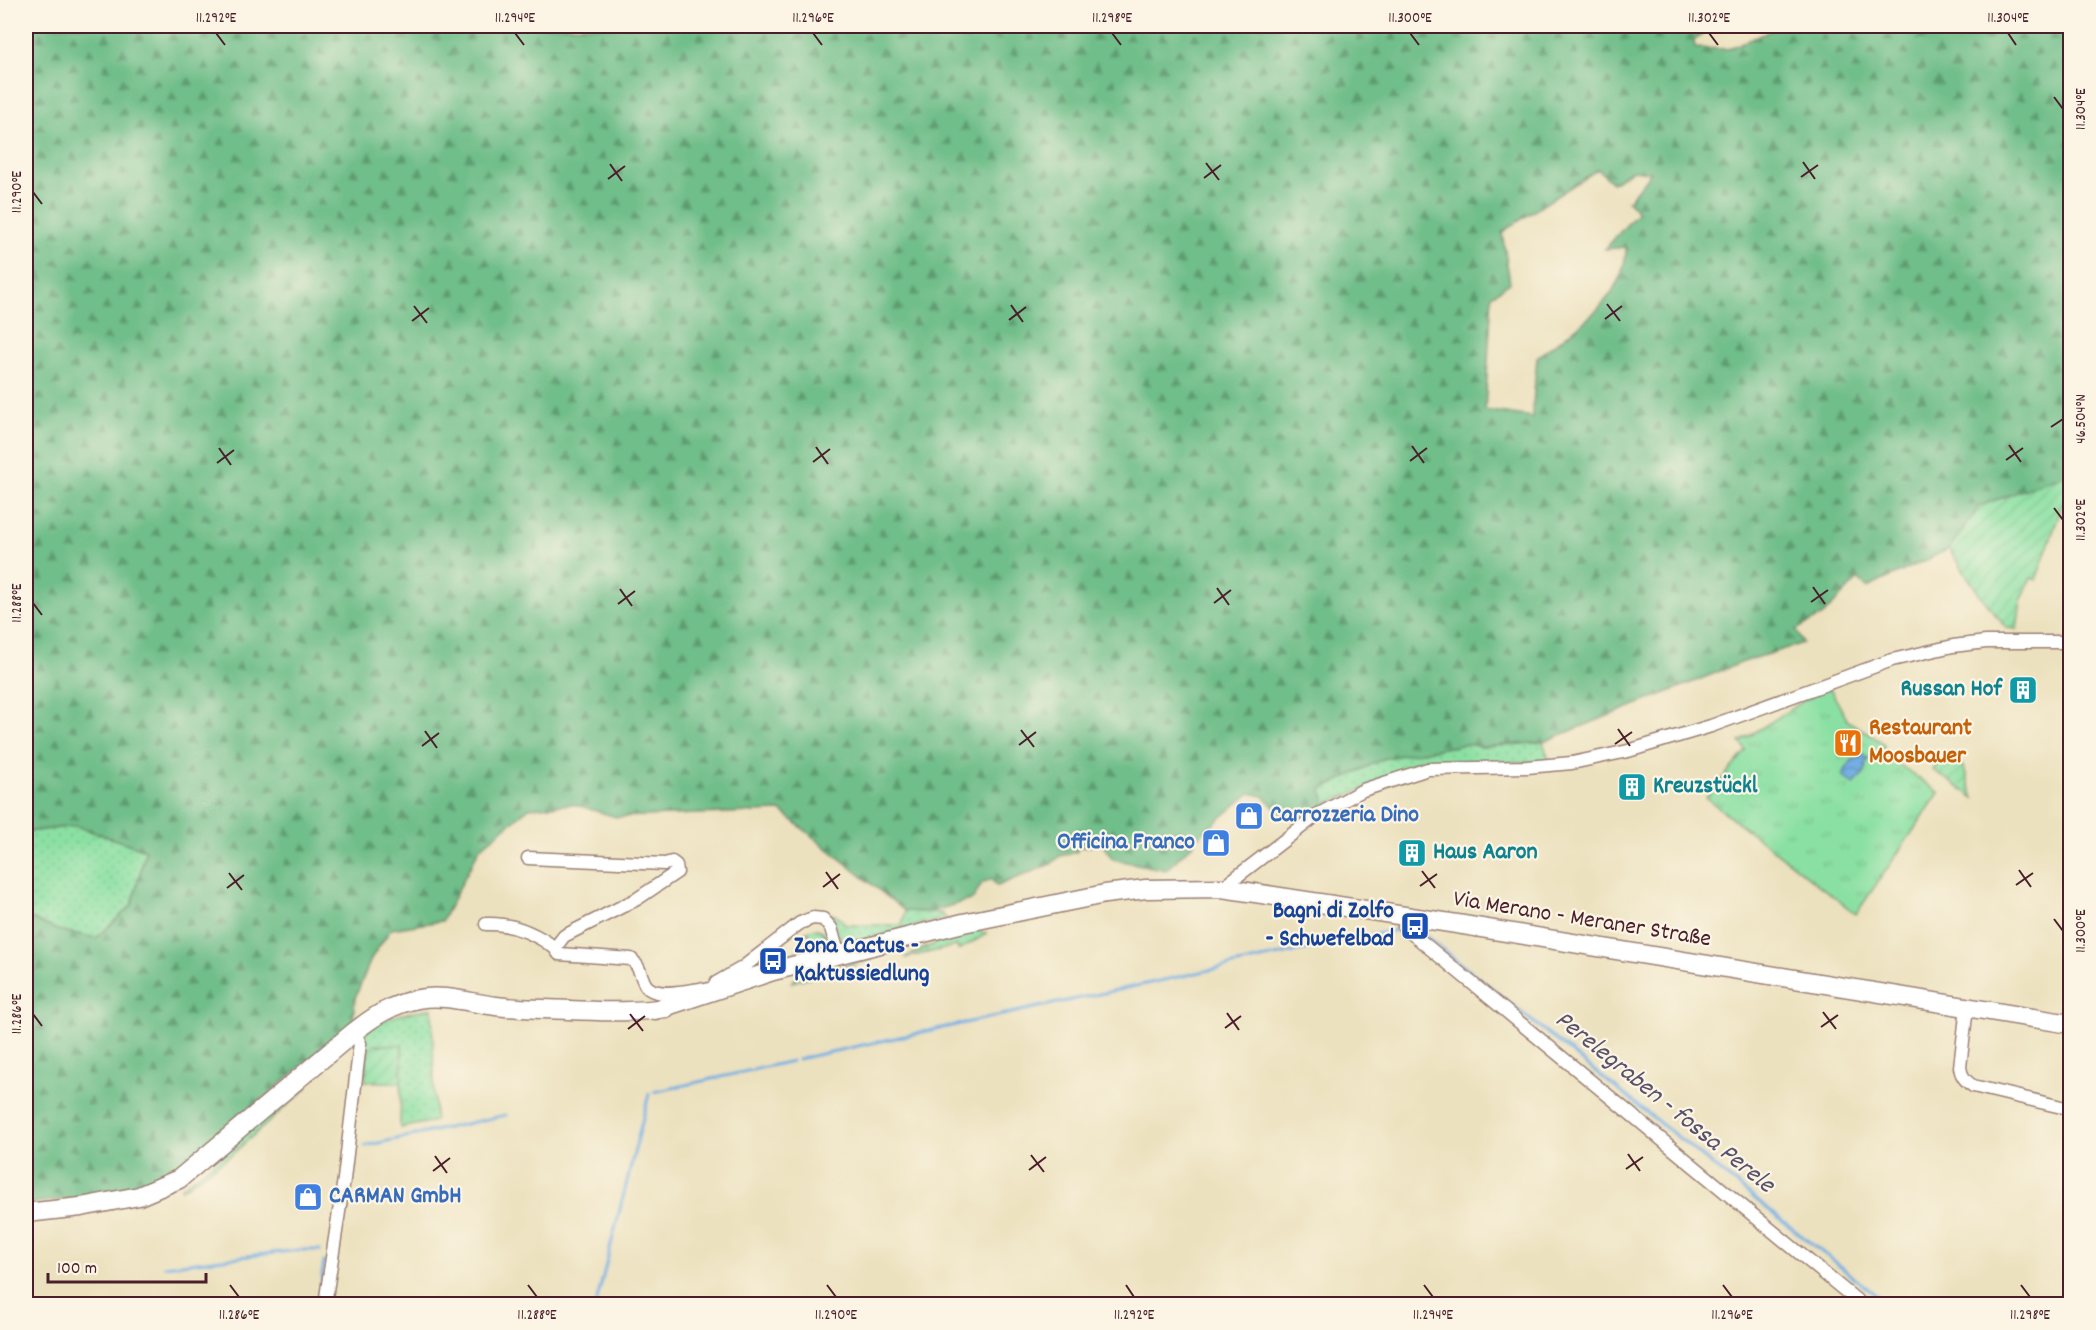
<svg xmlns="http://www.w3.org/2000/svg" width="2096" height="1330" font-family="Dekko,sans-serif">
  <defs>
    <pattern id="grass-dots" width="8" height="8" patternUnits="userSpaceOnUse" patternTransform="scale(1.5)"><rect width="8" height="8" fill="#8ae0a3"/><path d="M2 2h.1M6 6h.1" fill="none" stroke="#79c08c" stroke-width="1.8" stroke-linecap="round"/></pattern>
    <pattern id="forest-firs" width="22" height="20" patternUnits="userSpaceOnUse" patternTransform="scale(1.5)"><rect width="22" height="20" fill="#6fbe89"/><path d="M5 1l3.5 6h-7zM16 11l3.5 6h-7z" fill="#5d9a70"/></pattern>
    <pattern id="park-tufts" width="24" height="20" patternUnits="userSpaceOnUse" patternTransform="scale(1.5)"><rect width="24" height="20" fill="#8ae0a3"/><path d="M3 7l-1-3M5 7V3M7 7l1-3M15 17l-1-3M17 17v-4M19 17l1-3" fill="none" stroke="#79c08c"/></pattern>
    <pattern id="garden-furrows" width="10" height="10" patternUnits="userSpaceOnUse" patternTransform="scale(1.5)"><rect width="10" height="10" fill="#8ae0a3"/><path d="M-1 1l2-2M0 10L10 0M9 11l2-2" fill="none" stroke="#79c08c"/></pattern>
    <pattern id="water-waves" width="16" height="10" patternUnits="userSpaceOnUse" patternTransform="scale(1.5)"><rect width="16" height="10" fill="#71aee3"/><path d="M0 5q4-4 8 0t8 0" fill="none" stroke="#5f8db8"/></pattern>
  </defs>
  <rect width="100%" height="100%" fill="#fcf5e5"/>
  <filter id="ink" filterUnits="userSpaceOnUse"><feTurbulence type="fractalNoise" baseFrequency=".0167" numOctaves="2"/><feDisplacementMap in="SourceGraphic" scale="12" xChannelSelector="R" yChannelSelector="G"/><feConvolveMatrix kernelMatrix="1 2 1 2 8 2 1 2 1" color-interpolation-filters="sRGB"/></filter>
  <filter id="wash" filterUnits="userSpaceOnUse"><feTurbulence type="fractalNoise" baseFrequency=".008" numOctaves="4" result="noise"/><feDisplacementMap in="SourceGraphic" scale="24" xChannelSelector="R" yChannelSelector="G"/><feGaussianBlur stdDeviation="1.35" result="paint"/><feColorMatrix in="noise" values="0 0 0 0 0 0 0 0 0 0 0 0 0 0 0 0 0 1.4 0 .05"/><feComposite in="paint" operator="in"/></filter>
  <g filter="url(#wash)">
    <rect width="100%" height="100%" fill="#ece1be"/>
    <!-- grass -->
    <path fill="url(#grass-dots)" stroke="#6a8067" stroke-width="1.5" d="M1543,742L1549,760L1542,762L1426,764L1325,804L1321,789L1385,758L1467,744L1482,747Z
      M76,826L146,850L132,905L96,938L57,930L26,916V832Z
      M905,911L941,913L946,918L848,944L841,939L831,918L833,914L839,917L846,925H902Z
      M980,928L981,933L986,932L987,934L958,950L957,946L904,958L957,933Z
      M814,929C826,929 831,937 828,948L819,953L793,956L792,954L813,941L806,932L800,934Z
      M873,957V960L792,982L796,978Z
      M432,1008L435,1121L400,1128L402,1046L368,1051L366,1075C361,1068 363,1060 363,1052C364,1047 363,1041 364,1037C370,1018 415,1011 432,1008Z
      M302,1083L307,1088L230,1156L182,1189L181,1187L221,1157L259,1118Z"/>
    <!-- forest -->
    <path fill="url(#forest-firs)" stroke="#5c6e5a" stroke-width="1.5" fill-rule="evenodd" d="M26,26H1712L1694,41L1695,48L1727,49L1782,26H2070V473L1980,506L1949,549L1867,588L1858,579L1823,615L1796,630L1803,643L1743,662L1543,742L1482,747L1467,744L1385,758L1322,789L1325,804L1305,817L1293,819L1278,812L1264,796L1250,793L1198,837L1194,833L1191,836L1194,843L1166,870L1113,859L1102,844L1077,848V852L1060,856L1051,864L997,886L991,879L982,883L973,899L930,912L905,911L781,811L616,817L573,804L529,808L480,848L442,921L391,929L372,957L355,998L353,1023L185,1164L157,1180L121,1192L27,1204L26,916L57,930L96,938L132,905L146,850L76,826L26,832ZM1598,169L1612,183L1632,170L1651,172L1628,201L1638,212L1605,249L1626,247C1626,300 1574,329 1537,357L1532,417L1485,410L1492,295L1510,283L1502,232Z"/>
    <!-- park -->
    <path fill="url(#park-tufts)" stroke="#6a8067" stroke-width="1.5" d="M1828,685L1848,721L1882,742L1884,746L1883,753L1939,793L1856,914L1706,798L1746,751L1740,742Z
      M814,929L820,930L829,942L824,950L816,952L811,943L813,941L807,931Z"/>
    <!-- garden -->
    <path fill="url(#garden-furrows)" stroke="#6a8067" stroke-width="1.5" d="M2070,473V484L2036,580L2031,578L2021,601L2017,629L2006,628L1978,592L1949,549L1980,506Z
      M1940,754C1971,762 1963,773 1974,798L1933,770L1940,760Z
      M374,1045H402L401,1083L365,1081L368,1051Z"/>
    <!-- water -->
    <path fill="url(#water-waves)" stroke="#5e6687" stroke-width="1.5" d="M1863,754L1869,759L1865,766L1867,768L1854,785L1842,775L1853,759L1856,760Z"/>
    <g fill="none" stroke-linecap="round" stroke-linejoin="round">
      <!-- stream -->
      <path stroke="#71aee3" stroke-width="3" d="M1418,930L1887,1304
        M798,1059L1396,930
        M654,1092L792,1061
        M365,1146L506,1115
        M164,1266L299,1250H320
        M318,1304L324,1262
        M596,1304L649,1094"/>
    </g>
  </g>
  <g filter="url(#ink)">
    <g fill="none" stroke-linecap="round" stroke-linejoin="round">
      <!-- minor casing -->
      <g stroke="#9b8074" stroke-width="15">
        <path id="minor" d="M528,858L665,864L672,862L676,865L677,872L637,899L564,936L555,948L559,954L631,959C640,966 640,975 645,984C653,999 686,991 700,989
          M1222,888L1317,815L1363,790L1428,769L1527,767L1572,763L1628,751L1711,726L1892,660L1953,646L1986,642H2070
          M1406,916L1404,927L1861,1304
          M486,924C511,923 535,933 555,948
          M716,983L742,968L800,923L813,918L823,919L831,928L839,956
          M1967,1007L1960,1067C1961,1076 1965,1081 1973,1086L2070,1109
          M325,1304L344,1179L360,1043L354,1032"/>
      </g>
      <!-- secondary casing -->
      <g stroke="#9b8074" stroke-width="21">
        <path id="secondary" d="M655,1010L773,971L963,923L1105,894L1146,889L1222,888L1457,924L2070,1024
          M26,1213L81,1207L139,1196L179,1179L354,1032C374,1016 393,1004 418,999C445,994 470,1003 496,1006C520,1009 545,1009 569,1010C601,1011 634,1013 666,1008"/>
      </g>
      <!-- minor -->
      <use href="#minor" stroke="#fff" stroke-width="12"/>
      <!-- secondary -->
      <use href="#secondary" stroke="#fff" stroke-width="18"/>
    </g>
  </g>
  <!-- ticks -->
  <path fill="none" stroke="#4a1f2b" stroke-width="2" d="M216,33L225,45M515,33L524,45M813,33L822,45M1112,33L1121,45M1410,33L1419,45M1709,33L1718,45M2008,33L2016,45M2054,97L2063,109M1803,162L1815,179M1206,163L1219,180M610,164L622,181M1801,177L1818,165M1204,178L1221,165M608,179L625,166M33,192L42,204M1607,304L1620,321M1011,305L1023,322M414,306L427,323M1605,319L1622,306M1009,320L1026,307M412,321L429,308M2051,427L2063,419M2009,445L2021,462M1412,446L1424,463M816,447L828,464M219,448L231,465M2006,460L2023,448M1410,461L1427,448M813,462L830,449M217,463L234,450M2054,508L2063,520M1813,587L1825,604M1217,588L1229,605M620,589L632,606M1811,602L1828,590M33,603L42,615M1214,603L1231,590M618,604L635,591M1618,729L1630,746M1021,730L1034,747M425,731L437,748M1615,744L1632,732M1019,745L1036,732M422,746L439,733M2019,870L2031,887M1422,871L1435,888M826,872L838,889M229,873L242,890M2016,885L2033,873M1420,886L1437,874M823,887L840,874M227,888L244,875M2054,919L2063,931M1823,1012L1836,1029M1227,1013L1239,1030M33,1014L42,1026M630,1014L643,1031M1821,1027L1838,1015M1225,1028L1241,1016M628,1029L645,1016M1628,1154L1640,1171M1031,1155L1044,1172M435,1156L447,1173M1626,1169L1643,1157M1029,1170L1046,1157M433,1171L450,1158M230,1285L239,1297M528,1285L537,1297M827,1285L836,1297M1126,1285L1134,1297M1424,1285L1433,1297M1723,1285L1732,1297M2021,1285L2030,1297"/>
  <!-- icons -->
  <defs>
    <g id="building-square" transform="scale(1.5)"><rect x="-9" y="-9" width="18" height="18" rx="4" fill="#0f9aa8" stroke="#fcf5e5"/><path d="M-4-6H4V6H1V3H-1V6H-4ZM-2.5-4.3h1.7v1.8h-1.7ZM.8-4.3h1.7v1.8H.8ZM-2.5-1h1.7V.8h-1.7ZM.8-1h1.7V.8H.8Z" fill="#fff"/></g>
    <g id="restaurant-square" transform="scale(1.5)"><rect x="-9" y="-9" width="18" height="18" rx="4" fill="#e8710a" stroke="#fcf5e5"/><path d="M-5-6h1v4h1v-4h1v4h1v-4h1v5L-1.5 .5V6h-2V.5L-5-1ZM5-6V6H3V1.5H1.5Q1.5-4 5-6Z" fill="#fff"/></g>
    <g id="shop-square" transform="scale(1.5)"><rect x="-9" y="-9" width="18" height="18" rx="4" fill="#3f7fe0" stroke="#fcf5e5"/><path d="M-5-2.5h2.3a2.7 3.5 0 0 1 5.4 0H5L5.5 6h-11ZM-1.5-2.5h3a1.5 2.3 0 0 0-3 0Z" fill="#fff"/></g>
    <g id="bus-square" transform="scale(1.5)"><rect x="-9" y="-9" width="18" height="18" rx="4" fill="#1a4fb4" stroke="#fcf5e5"/><path d="M-5-6H5V4H4V6H2V4H-2V6H-4V4H-5ZM-3.5-4V0h7V-4ZM-3.5 1.2v1.5H-2V1.2ZM2 1.2v1.5H3.5V1.2Z" fill="#fff"/></g>
  </defs>
  <g fill-rule="evenodd">
    <use href="#building-square" x="2023" y="690"/>
    <use href="#restaurant-square" x="1848" y="743"/>
    <use href="#building-square" x="1632" y="787"/>
    <use href="#shop-square" x="1249" y="816"/>
    <use href="#shop-square" x="1216" y="843"/>
    <use href="#building-square" x="1412" y="853"/>
    <use href="#bus-square" x="1415" y="926"/>
    <use href="#bus-square" x="773" y="961"/>
    <use href="#shop-square" x="308" y="1197"/>
  </g>
  <g text-anchor="middle" dominant-baseline="central" stroke-width="4.5" stroke-linejoin="round" paint-order="stroke">
    <!-- culture labels -->
    <g font-size="24" font-weight="bold" fill="#0d838f" stroke="#fcf5e5" text-anchor="start">
      <text x="2002" y="690" text-anchor="end">Russan Hof</text>
      <text x="1653" y="787">Kreuzstückl</text>
      <text x="1433" y="853">Haus Aaron</text>
    </g>
    <!-- food labels -->
    <g font-size="24" font-weight="bold" fill="#c56008" stroke="#fcf5e5" text-anchor="start">
      <text x="1869" y="729">Restaurant<tspan x="1869" dy="28">Moosbauer</tspan></text>
    </g>
    <!-- shop labels -->
    <g font-size="24" font-weight="bold" fill="#366cbe" stroke="#fcf5e5" text-anchor="start">
      <text x="1270" y="816">Carrozzeria Dino</text>
      <text x="1195" y="843" text-anchor="end">Officina Franco</text>
      <text x="329" y="1197">CARMAN GmbH</text>
    </g>
    <!-- transit labels -->
    <g font-size="24" font-weight="bold" fill="#164399" stroke="#fcf5e5" text-anchor="end">
      <text x="1394" y="912">Bagni di Zolfo<tspan x="1394" dy="28">- Schwefelbad</tspan></text>
      <text x="794" y="947" text-anchor="start">Zona Cactus -<tspan x="794" dy="28">Kaktussiedlung</tspan></text>
    </g>
    <!-- street labels -->
    <g font-size="24" fill="#4a1f2b" stroke="#fcf5e5">
      <text transform="translate(1582 920) rotate(9)">Via Merano - Meraner Straße</text>
    </g>
    <!-- water labels -->
    <g font-size="26" font-style="italic" fill="#58516b" stroke="#fcf5e5">
      <text transform="translate(1664 1103) rotate(39)">Perelegraben - fossa Perele</text>
    </g>
  </g>
  <!-- margin -->
  <rect width="2096" height="1330" fill="none" stroke="#fcf5e5" stroke-width="66"/>
  <!-- scale -->
  <path d="M48 1273v9h158v-9" fill="none" stroke="#4a1f2b" stroke-width="3"/>
  <text x="57" y="1273" font-size="18" fill="#4a1f2b" stroke="#fcf5e5" stroke-width="4.5" paint-order="stroke">100 m</text>
  <rect x="33" y="33" width="2030" height="1264" fill="none" stroke="#4a1f2b" stroke-width="2"/>
  <g font-size="15" text-anchor="middle" fill="#4a1f2b">
    <text x="216" y="22">11.292°E</text>
    <text x="515" y="22">11.294°E</text>
    <text x="813" y="22">11.296°E</text>
    <text x="1112" y="22">11.298°E</text>
    <text x="1410" y="22">11.300°E</text>
    <text x="1709" y="22">11.302°E</text>
    <text x="2008" y="22">11.304°E</text>
    <text transform="translate(2080 109) rotate(-90)" y="5">11.304°E</text>
    <text transform="translate(16 192) rotate(-90)" y="5">11.290°E</text>
    <text transform="translate(2080 419) rotate(-90)" y="5">46.504°N</text>
    <text transform="translate(2080 520) rotate(-90)" y="5">11.302°E</text>
    <text transform="translate(16 603) rotate(-90)" y="5">11.288°E</text>
    <text transform="translate(2080 931) rotate(-90)" y="5">11.300°E</text>
    <text transform="translate(16 1014) rotate(-90)" y="5">11.286°E</text>
    <text x="239" y="1319">11.286°E</text>
    <text x="537" y="1319">11.288°E</text>
    <text x="836" y="1319">11.290°E</text>
    <text x="1134" y="1319">11.292°E</text>
    <text x="1433" y="1319">11.294°E</text>
    <text x="1732" y="1319">11.296°E</text>
    <text x="2030" y="1319">11.298°E</text>
  </g>
</svg>
